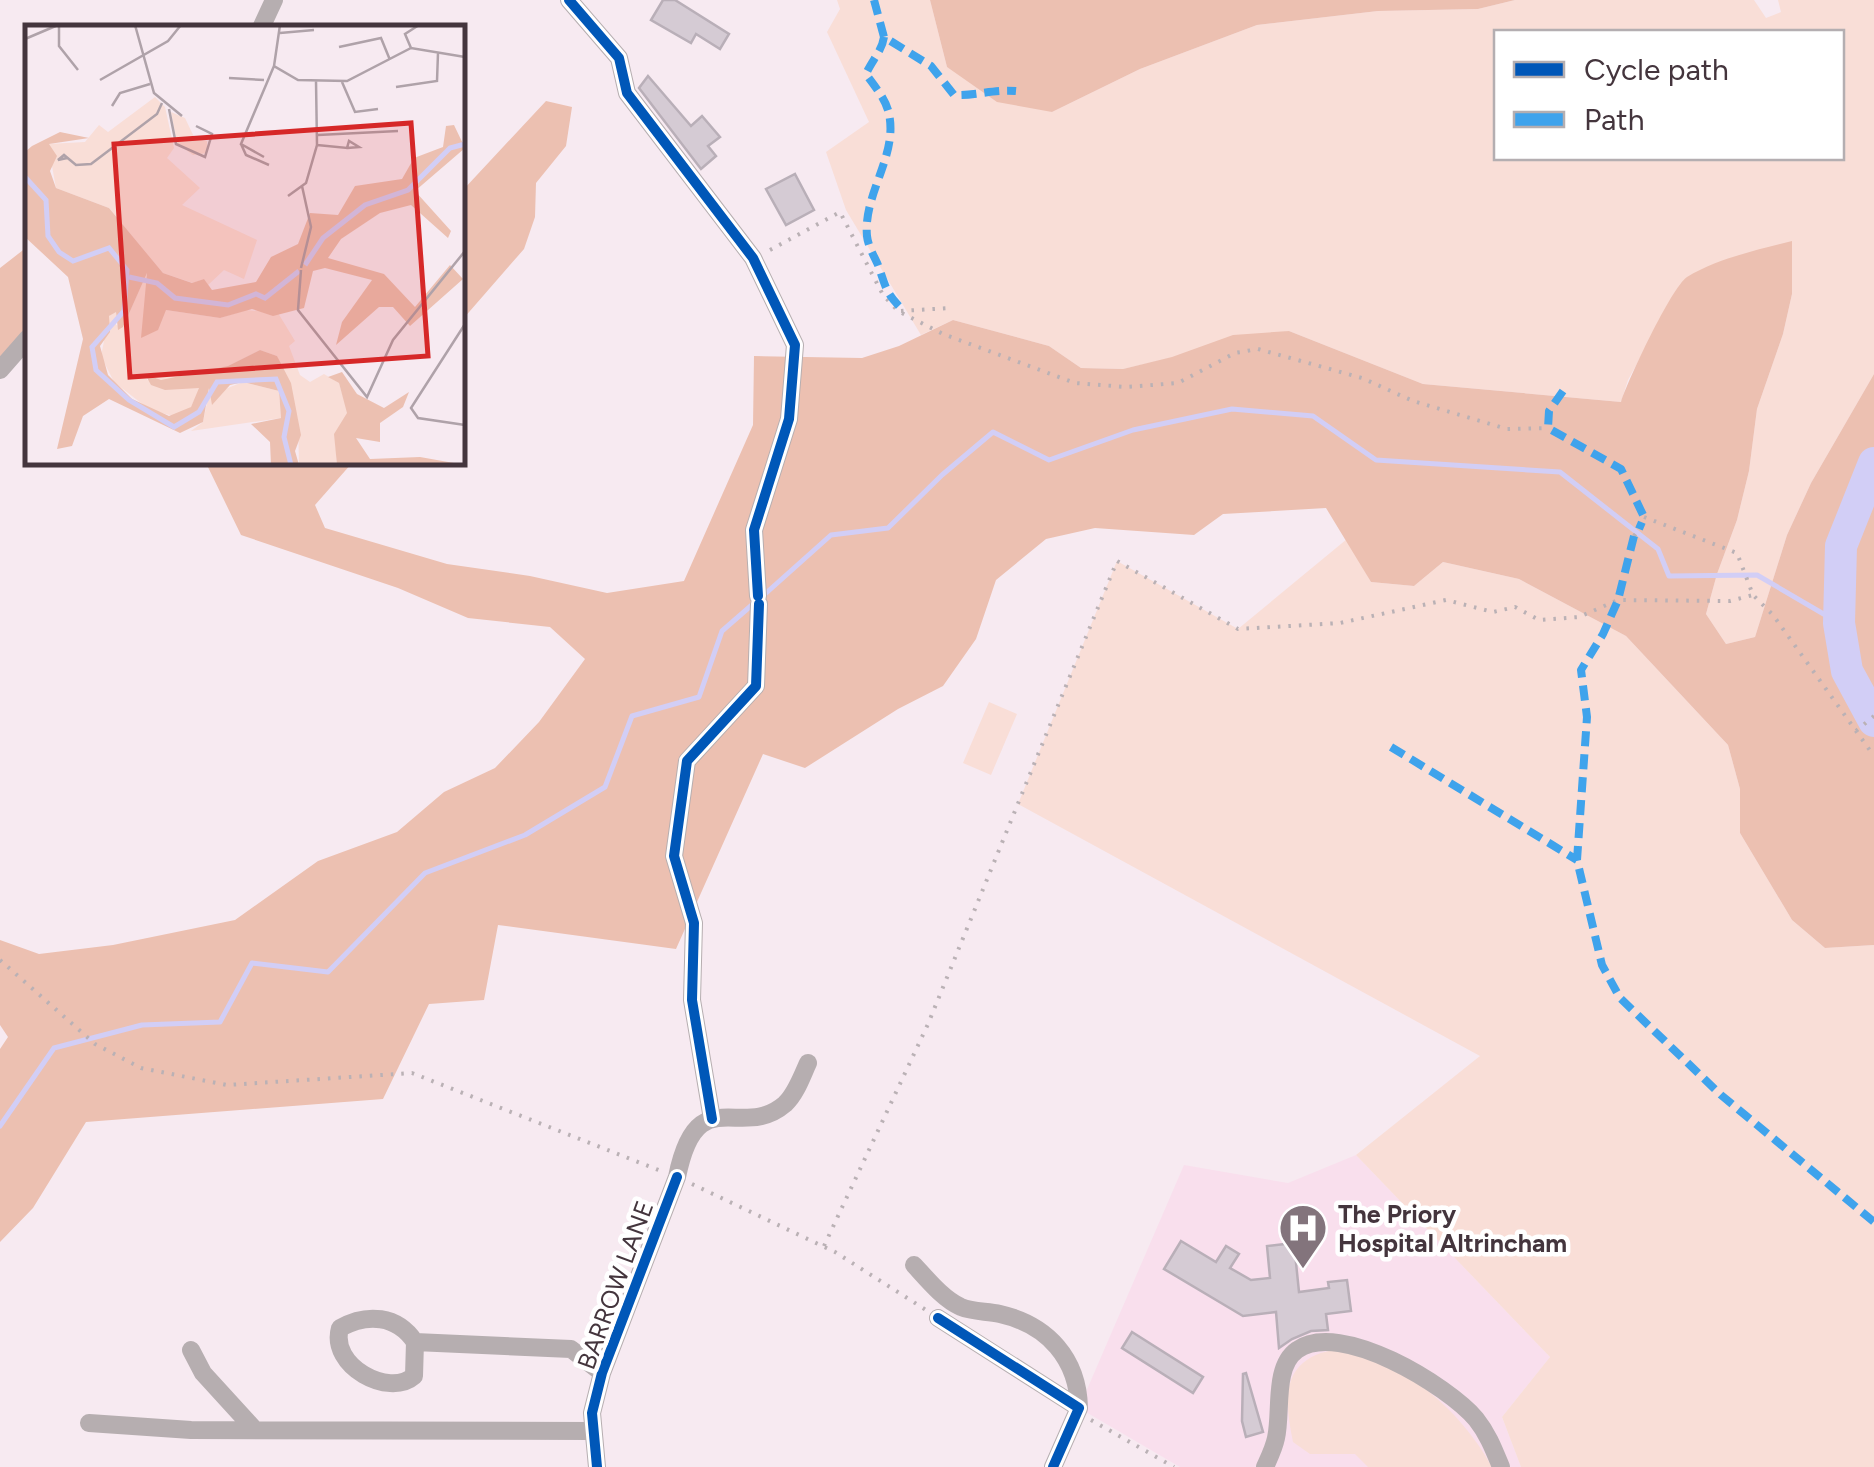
<svg xmlns="http://www.w3.org/2000/svg" width="1874" height="1467" font-family="Figtree,sans-serif">
  <rect width="100%" height="100%" fill="#f7eaf1"/>
  <!-- built -->
  <path fill="#f9dfed" d="M1356,1155L1550,1357L1502,1417L1521,1467H1180L1079,1408L1184,1165L1288,1183Z"/>
  <!-- green -->
  <path fill="#f9ded7" fill-rule="evenodd" d="M837,0H930L947,67L1052,112L1140,69L1257,25L1378,11L1478,9L1515,0H1754L1766,18L1781,12L1778,0H1874V374L1811,483L1787,535L1755,637L1726,644L1706,614L1717,574L1737,520L1749,471L1757,409L1783,334L1792,294V248L1651,338L1628,380L1621,402L1423,384L1289,331L1123,369L1081,368L1049,346L953,320L921,335L846,210L826,152L869,122L827,32L840,9ZM1496,32H1842V158H1496Z
    M1347,539L1371,582L1414,586L1443,562L1519,579L1626,636L1728,745L1740,789V833L1792,920L1825,948L1874,945V1467H1521L1502,1417L1550,1357L1356,1155L1480,1056L1018,804L1117,561L1238,629Z
    M989,702L1017,714L991,775L963,763Z
    M1333,1350C1398,1354 1462,1411 1492,1467H1368L1355,1454H1310L1293,1442C1284,1398 1281,1360 1333,1350Z"/>
  <!-- forest -->
  <path fill="#ecc0b1" d="M930,0H1515L1478,9L1378,11L1257,25L1140,69L1052,112L997,102L947,67Z
    M546,101L572,107L566,146L536,183L535,217L524,249L463,319V190Z
    M1792,241V294L1783,334L1757,409L1749,471L1737,520L1717,574L1706,614L1726,644L1755,637L1787,535L1811,483L1874,374V945L1825,948L1792,920L1740,833V789L1728,745L1626,636L1519,579L1443,562L1414,586L1371,582L1326,508L1223,514L1194,535L1095,528L1046,539L996,580L976,639L943,686L898,709L805,768L763,754L676,949L498,925L484,1000L429,1004L383,1099L86,1122L33,1208L0,1242V1049L8,1037L0,1025V940L39,954L113,945L235,920L318,861L397,832L444,792L495,768L539,722L585,659L550,627L468,618L398,588L241,535L206,463H352L315,505L325,528L447,564L530,576L607,593L684,581L753,425L754,356L862,358L899,346L953,320L1049,346L1081,368L1123,369L1172,357L1233,335L1289,331L1423,384L1621,402C1628,380 1671,288 1687,277C1718,258 1758,250 1792,241Z
    M27,247V338L0,369V268Z"/>
  <g fill="none" stroke-linecap="round" stroke-linejoin="round">
    <!-- stream -->
    <path stroke="#d2cef6" stroke-width="5" d="M765,594L831,535L888,528L942,475L993,432L1049,460L1133,430L1232,409L1313,416L1376,460L1560,472L1658,549L1669,576L1757,575L1839,623
      M0,1126L54,1048L142,1025L220,1022L252,963L328,972L425,873L525,835L605,787L632,716L699,697L722,631L753,604"/>
    <!-- river -->
    <path stroke="#d2cef6" stroke-width="32" d="M1874,463L1841,546L1839,623L1847,671L1874,721"/>
  </g>
  <!-- building -->
  <path fill="#d5cbd4" stroke="#b9afb8" stroke-width="2.5" d="M663,0H675L729,34L720,49L696,34L691,43L651,20Z
    M648,76L691,126L702,116L720,137L708,146L716,156L701,169L639,88Z
    M795,174L814,210L786,225L766,189Z
    M1181,1241L1216,1262L1226,1246L1239,1254L1230,1268L1251,1280L1270,1278L1267,1246L1294,1243L1299,1292L1329,1288L1328,1282L1347,1280L1351,1311L1326,1314L1328,1330L1311,1331L1292,1339L1279,1348L1276,1312L1243,1316L1164,1269Z
    M1132,1332L1203,1377L1193,1393L1122,1348Z
    M1246,1373L1263,1432L1246,1437L1242,1421L1243,1374Z"/>
  <g fill="none" stroke-linecap="round" stroke-linejoin="round">
    <!-- path -->
    <path stroke="#bab1b5" stroke-width="4" stroke-dasharray="2.5 8" stroke-linecap="butt" d="M770,250L840,212L883,295L898,311L943,334L1075,383L1126,387L1178,383L1235,353L1258,349L1362,378L1413,401L1507,429L1548,428
      M901,311L951,308
      M1644,517L1737,553L1753,595L1773,615L1874,756
      M1634,536L1639,529
      M1856,731L1874,716
      M0,960L95,1044L141,1068L227,1085L412,1073L661,1171
      M692,1184L835,1252L926,1310
      M824,1246L928,1024L1117,561L1238,629L1340,623L1446,600L1493,612L1515,607L1539,620L1579,617L1618,600L1730,601L1753,595
      M1091,1420L1174,1467"/>
    <!-- minor -->
    <path stroke="#b6aeb0" stroke-width="18" d="M569,0L619,58L627,93L753,258L795,345L789,419L754,530L758,596
      M261,28L274,0
      M0,370L28,338
      M712,1119L692,1000L694,923L674,856L687,761L756,686L759,604
      M914,1265C927,1279 943,1299 961,1307C973,1312 987,1311 1000,1314C1048,1325 1078,1359 1079,1408
      M938,1318L1079,1408L1053,1467
      M415,1342C397,1315 367,1313 340,1328C329,1366 389,1398 414,1376L415,1342L571,1349L602,1373
      M191,1350L203,1373L255,1430
      M89,1423L191,1430L593,1431
      M597,1467L592,1413L602,1373L677,1177C697,1078 741,1142 785,1104C796,1094 802,1076 808,1063
      M1265,1467C1269,1458 1274,1448 1276,1438C1282,1412 1273,1367 1297,1350C1340,1319 1448,1386 1476,1419C1488,1434 1494,1450 1501,1467"/>
    <!-- quiet -->
    <path stroke="#3fa3ec" stroke-width="8" stroke-dasharray="15 8" stroke-linecap="butt" d="M874,0L884,37L931,66L954,95C975,96 994,89 1016,91
      M884,37C882,51 872,60 866,74C875,87 886,99 889,114C898,156 863,194 867,236C868,246 874,256 878,265C886,287 885,293 904,311
      M1563,391L1549,411L1548,428L1621,469L1644,517L1639,529
      M1634,536L1618,600L1603,634L1581,670L1587,717L1577,860L1602,965L1620,998L1721,1095L1874,1222
      M1391,747L1577,860"/>
    <!-- cycleway casing -->
    <g stroke="#fff" stroke-width="16">
      <path id="cycleway" d="M569,0L619,58L627,93L753,258L795,345L789,419L754,530L758,596
        M712,1119L692,1000L694,923L674,856L687,761L756,686L759,604
        M938,1318L1079,1408L1053,1467
        M597,1467L592,1413L602,1373L677,1177"/>
    </g>
    <!-- cycleway -->
    <use href="#cycleway" stroke="#0057b8" stroke-width="10"/>
  </g>
  <!-- icons -->
  <defs>
    <g id="hospital-pin" transform="scale(2.5)"><path d="M0 17L-7.5 6A9.5 9.5 0 1 1 7.5 6Z" fill="#83747c" stroke="#fff"/><path d="M-5-5h3v3.5h4V-5h3V5h-3V1.5h-4V5h-3Z" fill="#fff"/></g>
  </defs>
  <g fill-rule="evenodd">
    <use href="#hospital-pin" x="1303" y="1228"/>
  </g>
  <g text-anchor="middle" dominant-baseline="central" stroke-width="9" stroke-linejoin="round" paint-order="stroke">
    <!-- poi labels -->
    <g font-size="25" font-weight="bold" fill="#44353d" stroke="#fff" text-anchor="start">
      <text x="1338" y="1214">The Priory<tspan x="1338" dy="29">Hospital Altrincham</tspan></text>
    </g>
    <!-- street labels -->
    <g font-size="25" fill="#44353d" stroke="#fff">
      <text transform="translate(615 1285) rotate(-70)">BARROW LANE</text>
    </g>
  </g>
  <!-- overview -->
  <g transform="translate(25 25)">
    <rect width="440" height="440" fill="#f7eaf1"/>
    <path d="M130,72L140,82L149,123L142,133L175,163L157,180L232,215L219,254L199,245L183,260L179,254L168,258L138,248L84,183L31,163L23,119L60,117L74,100L83,107ZM146,87L160,93L170,114L182,116V128L168,130L152,118ZM122,248L121,268L141,285L195,293L221,285L253,288L270,316L264,321L275,350L285,357L299,349L314,358L323,388L310,409L312,440H274L273,395L252,331L235,325L203,341L136,356L123,348L122,355L175,363L166,382L152,392L125,385L89,357L76,331L84,291L91,286V300L98,302ZM218,357L254,366L256,393L166,406L178,397L185,363V370Z" fill="#f9ded7"/>
    <path d="M429,100L440,123L390,166L426,206L423,213L386,180L355,188L316,214L303,233L359,249L390,282L425,240L438,254L385,301L368,282H354L311,320L317,297L347,255L300,243L288,246L279,283L248,291L227,284L195,293L141,285L133,305L116,313L122,248L98,302L93,305L91,287L84,291L85,307L75,321L83,350L107,374L144,391L166,382L174,363L140,365L126,360L120,349L136,355L203,341L235,325L252,331L266,358L276,410L270,426L274,440H246L245,417L226,399L256,393L254,366L218,357L205,360L187,380L184,363L178,397L155,408L84,374L58,391L47,421L32,424L58,314L43,252L0,212V127L7,121L35,107L64,113L24,119L32,131L25,146L31,163L84,183L138,248L167,258L179,254L187,265L231,257L246,232L273,219L285,188L313,190L330,161L377,154L389,133L418,122L421,101ZM317,347L332,369L359,383L384,367L378,382L355,398V417L331,413L345,434L395,432L440,440H312L309,409L322,388L314,358L303,352Z" fill="#ecc0b1"/>
    <path fill="none" stroke="#d2cef6" stroke-width="5" d="M0,152L21,175L23,211L34,227L48,236L84,223L102,245L99,286L67,322L71,345L104,375L149,402L174,387L192,357L251,354L264,386L259,412L266,440M280,240L298,213L340,180L383,165L425,123L440,119M104,252L132,258L150,273L203,280L231,269L240,273L274,246"/>
    <path fill="none" stroke="#afa2a9" stroke-width="2.5" d="M34,0V21L53,45M110,0L129,68L157,91M255,0L249,41L273,55L322,56L386,23L440,32M255,8L289,5M0,14L33,0M314,22L356,13L365,35M386,23L380,9L394,0M204,53L239,55M75,55L143,16L156,0M317,57L330,87L353,84M371,62L412,56L413,28M87,81L95,68L125,59M144,84L151,119L180,132L187,109L171,101M293,110L373,106M216,119L221,130L244,140M292,120L322,123L324,116L334,122L322,123M239,132L216,119L249,41M42,133L33,135L39,130L51,140L66,139L132,89L137,78M263,171L281,158L292,120L291,56M276,243L286,202L277,161M276,245L273,285L342,372L368,315L440,226M440,299L386,383L393,393L440,400"/>
    <path fill="#d62828" fill-opacity="0.15" stroke="#d62828" stroke-width="5" d="M386,98L403,331L105,352L89,119Z"/>
    <rect width="440" height="440" fill="none" stroke="#44353d" stroke-width="5"/>
  </g>
  <!-- legend -->
  <rect x="1494" y="30" width="350" height="130" fill="#ffffff" stroke="#b4aeb1" stroke-width="2.5"/>
  <rect x="1514" y="62" width="50" height="15" fill="#0057b8" stroke="#b4aeb1" stroke-width="2.5"/>
  <text x="1584" y="80" font-size="30" fill="#44353d">Cycle path</text>
  <rect x="1514" y="112" width="50" height="15" fill="#3fa3ec" stroke="#b4aeb1" stroke-width="2.5"/>
  <text x="1584" y="130" font-size="30" fill="#44353d">Path</text>
</svg>
